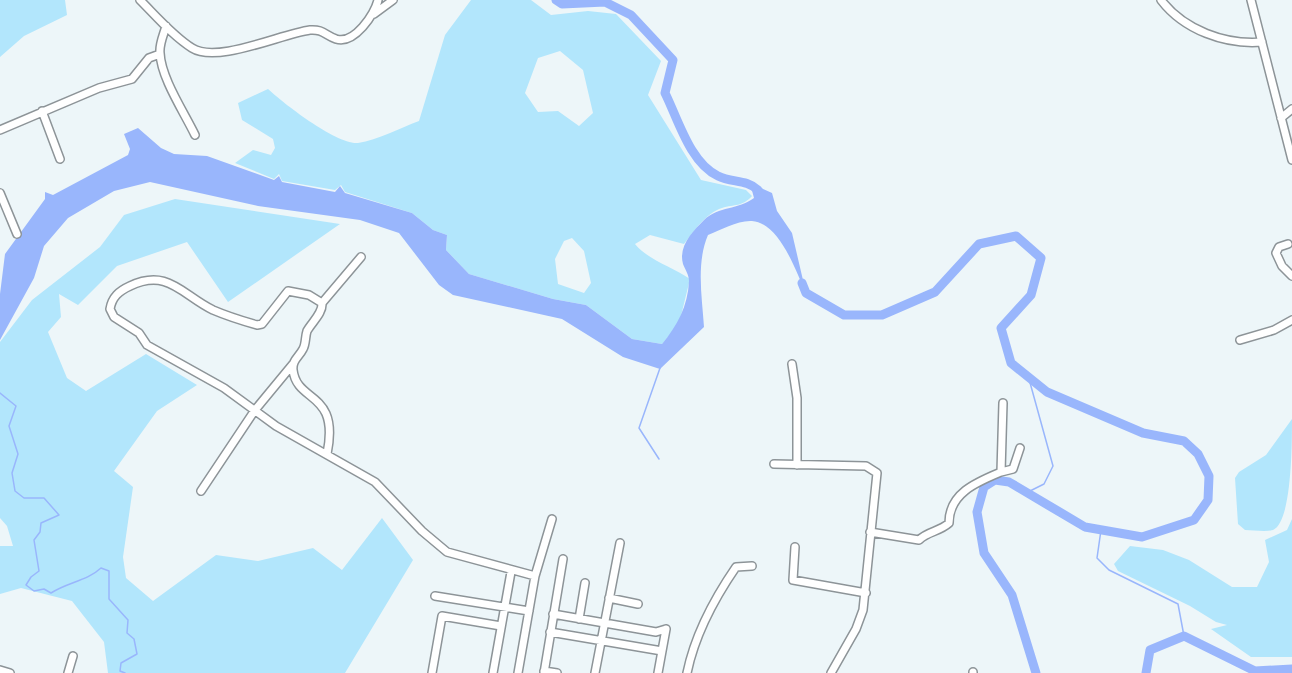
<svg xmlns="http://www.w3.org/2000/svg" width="1292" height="673" font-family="Arial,sans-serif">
  <rect width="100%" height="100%" fill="#edf6f9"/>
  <!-- green -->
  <path fill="#b2e6fc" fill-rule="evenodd" d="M0,0H65L67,15L24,36L0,57Z
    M471,0H531L551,15L588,11L616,14L661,61L648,95L701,180L746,190L752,196C742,207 735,204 722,208C706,213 694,231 684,244L650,235L635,244C648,260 671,266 690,279L679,324L662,344L632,339L586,305L553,299L469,274L446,250L447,235L433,230L412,213L345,192L341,185L335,190L282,181L279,174L274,179L235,163L253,150L271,155L275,148L273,139L242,120L238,103L268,89C283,103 337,145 358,143C378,140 400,128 419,121L445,35ZM560,51L583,70L593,113L579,126L558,111L538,112L525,93L538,58ZM572,238L584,251L591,283L584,293L558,284L555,259L564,241Z
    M175,199L340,224L228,302L187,242L117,266L78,305L59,294L61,317L48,332L67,378L86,391L146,354L197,385L157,411L114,471L133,487L123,557L126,578L153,601L216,555L258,561L313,548L342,570L382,518L413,560L345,673H108L104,642L72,601L21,588L0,594V546H13L7,526L0,518V342L32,300L100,247L124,215Z
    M1292,419C1292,444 1292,522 1273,530C1265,532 1253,530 1245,530L1238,524L1235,478L1239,472L1266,455Z
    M1292,519V657H1251L1211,629L1227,625L1216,622L1190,606L1118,571L1114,564L1130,546L1163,550L1189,560L1232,587H1257L1269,562L1265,540L1287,530Z"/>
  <!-- water -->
  <path fill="#99b6fc" d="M138,128L161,148L174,154L207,156L274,180L279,176L282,182L335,192L340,186L345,193L412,213L433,230L447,235L446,250L469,274L553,299L586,305L632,339L662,344C677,326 688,306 689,281C689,275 685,269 683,264C678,246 693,231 704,220C719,206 738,210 754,198L750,183L772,193L777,211L792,233L806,293C796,272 780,223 752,221C738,220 721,230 708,235C696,263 702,297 704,327L660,369L623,357L562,319L453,295L439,285L399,233L360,220L258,206L150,182L114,191L68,218L44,246L34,278L0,340V294L5,254L45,199V192L53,195L128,155L130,149L124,134Z"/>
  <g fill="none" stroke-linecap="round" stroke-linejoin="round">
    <!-- stream -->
    <path stroke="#99b6fc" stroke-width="1.5" d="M0,393L16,406L9,426L18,454L12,473L15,491L24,498H44L59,515L41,523L40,532L34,540L39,571L31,577L26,585L34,591L44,589L51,593C68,582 87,581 101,568L109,571V599L128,620L127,633L134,639L137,654L121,663L120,671L125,673
      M659,459L639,428L660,368
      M1028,492L1044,484L1053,466L1029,379
      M1101,530L1097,558L1109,570L1178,604L1184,636"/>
    <!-- river -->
    <path stroke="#99b6fc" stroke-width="9" d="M556,0L562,4L605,2L631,15L673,60L665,93C678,119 690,163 718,176C732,183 746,179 758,190
      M802,283L806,293L844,315H882L935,292L979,244L1016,236L1041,258L1031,295L1001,328L1011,363L1047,392L1143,433L1184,441L1198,454L1209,476L1208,500L1194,520L1142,537L1085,527L1009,482L995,480L984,487L977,512L984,553L1012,595L1036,673
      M1146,673L1150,650L1184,636L1255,671L1292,669"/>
    <!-- minor casing -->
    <g stroke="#8d9498" stroke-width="10">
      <path id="minor" d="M140,0C156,16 173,36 192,48C217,64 281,34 310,30C323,29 325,35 336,39C354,45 375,14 378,0
        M1161,0C1184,30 1225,45 1262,42
        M1251,0L1292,160
        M374,14L393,0
        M166,26C164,34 159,44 160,53C161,78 184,112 195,135
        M42,111L60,159
        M1281,118L1292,109
        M0,130L99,88L132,79L149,58L160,54
        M0,193L17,234
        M1288,244L1279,247L1276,253L1282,266L1292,276
        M322,303L309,295L288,291L262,324L257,325C243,321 227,316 213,310C182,295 168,268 130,286C119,291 112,297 110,309L114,317L139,333L147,345L224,388L276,426L375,482L422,531L447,552L535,576
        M1240,340L1274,330L1292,320
        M792,364L797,398V465
        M327,454C340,390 297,404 293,370C292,360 299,357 303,349C306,344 305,337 307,331C312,322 323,313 322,303L361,257
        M774,464L866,466L877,473L863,610L856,629L831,673
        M1001,472L1013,469L1020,448
        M201,491L255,410L293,364
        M870,532L919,540C928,531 939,532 949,523C949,493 977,482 1001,472L1003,403
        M795,547L793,580L866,593
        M435,596L529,611
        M609,598L638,604
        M553,614L656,632L666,629
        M579,619L585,583
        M550,632L662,651
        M0,670L10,673
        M544,671L557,673
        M68,673L73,656
        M432,673L442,616L501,626
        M493,673L511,572
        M518,673L535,576L552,519
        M544,673L563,559
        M595,673L620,543
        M658,673L666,629
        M687,673C695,634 714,599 736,567L752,566
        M973,673V672"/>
    </g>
    <!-- minor -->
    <use href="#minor" stroke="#fff" stroke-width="7"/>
  </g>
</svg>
